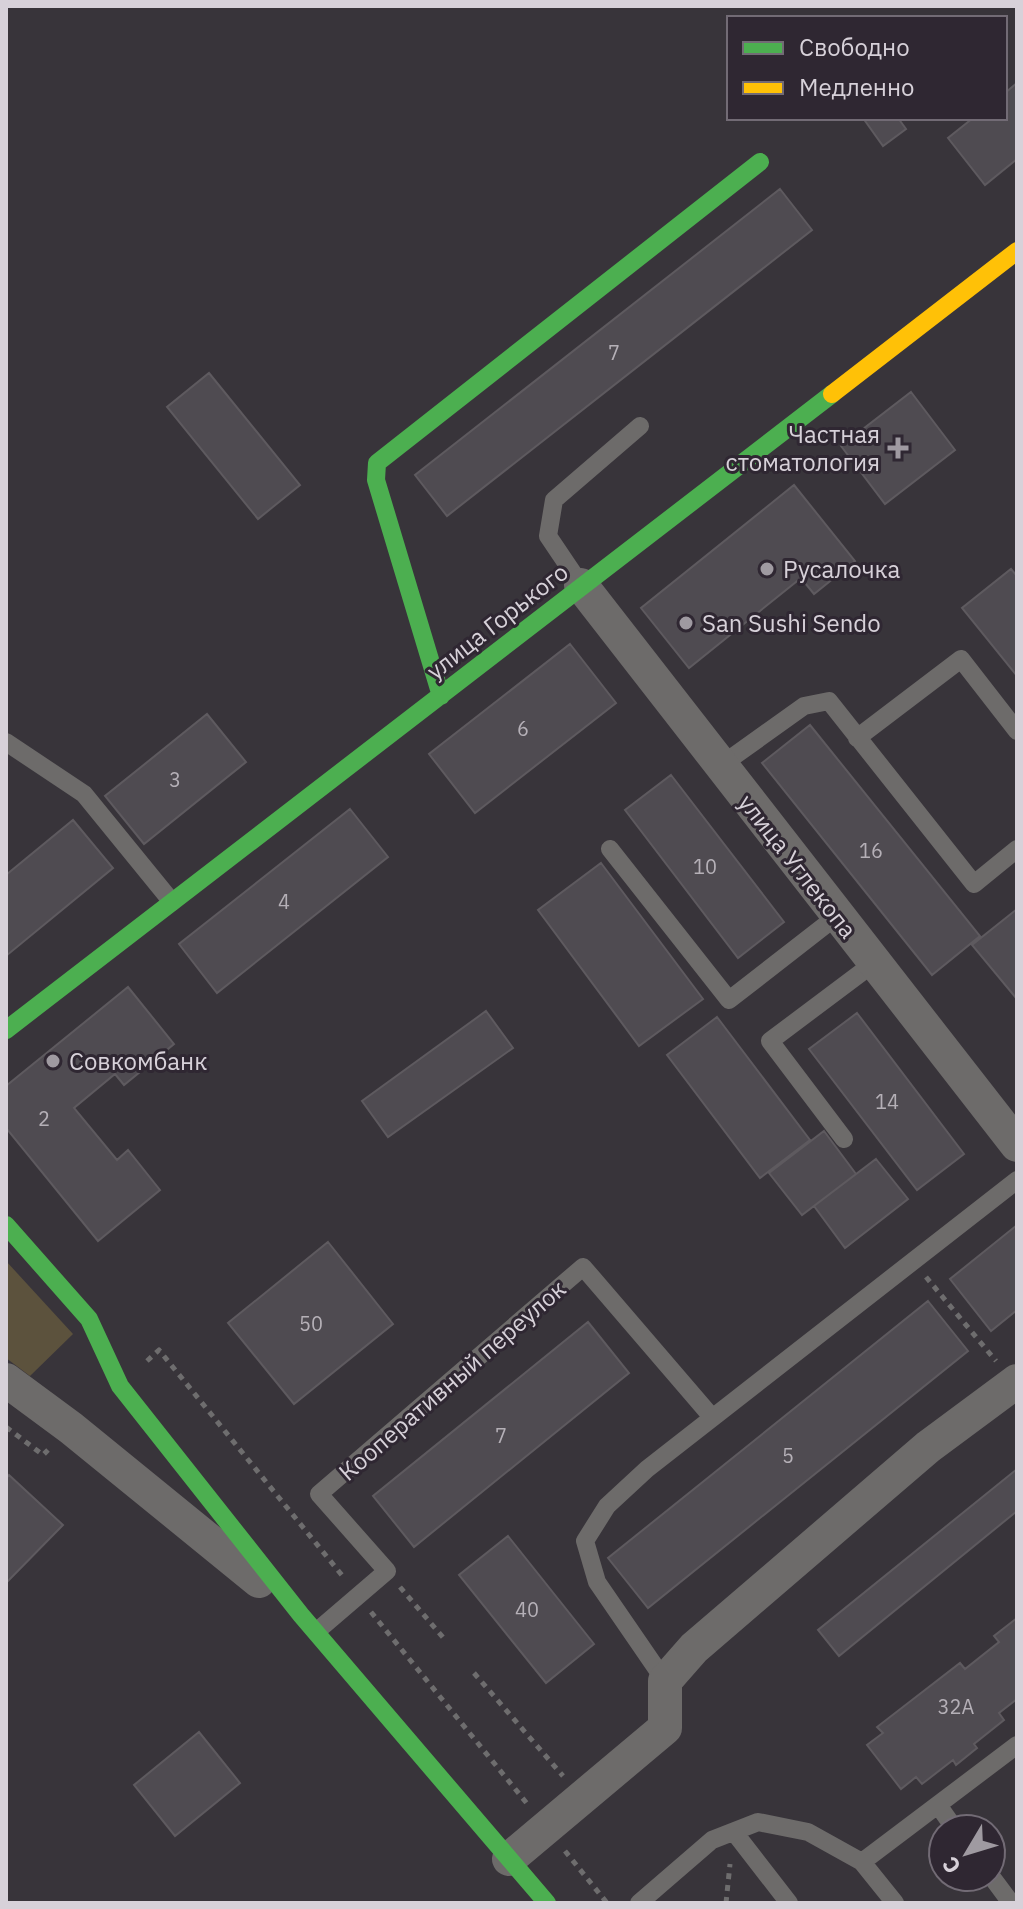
<svg xmlns="http://www.w3.org/2000/svg" width="1023" height="1909" font-family="'IBM Plex Sans',sans-serif">
  <rect width="100%" height="100%" fill="#38343a"/>
  <!-- green -->
  <path fill="#5c523d" d="M6,1261L73,1334L30,1376L6,1358Z"/>
  <!-- building -->
  <path fill="#4f4b51" stroke="#5e5a5f" stroke-width="2" d="M1017,83V159L985,185L948,138L973,118H1005V93Z
    M863,118H898L906,129L883,146Z
    M780,189L812,230L447,516L415,475Z
    M209,373L300,485L258,519L167,407Z
    M911,392L955,450L885,504L841,446Z
    M794,485L855,561L814,594L801,578L689,668L641,608Z
    M1011,569L1017,576V676L962,608Z
    M570,644L616,703L475,813L429,754Z
    M207,714L246,762L144,844L105,796Z
    M810,725L980,936L932,975L762,763Z
    M671,775L784,922L738,958L625,810Z
    M350,809L388,857L217,993L179,944Z
    M73,820L113,868L6,956V875Z
    M601,863L703,999L639,1046L538,910Z
    M1017,909V997L1016,998L972,945Z
    M128,987L174,1044L124,1085L115,1074L74,1108L117,1160L128,1150L160,1190L98,1241L6,1128V1086Z
    M486,1011L513,1048L388,1137L362,1101Z
    M857,1013L964,1154L917,1190L809,1049Z
    M717,1017L810,1140L760,1178L667,1055Z
    M824,1131L856,1174L802,1215L769,1173Z
    M876,1159L908,1199L845,1248L814,1206Z
    M1017,1225V1310L991,1331L950,1279Z
    M328,1242L393,1324L294,1404L228,1323Z
    M928,1301L968,1351L648,1608L608,1558Z
    M588,1322L629,1373L414,1547L373,1496Z
    M1017,1469V1511L839,1656L818,1630Z
    M9,1475L63,1525L6,1583V1479Z
    M508,1536L594,1644L546,1683L459,1575Z
    M1017,1618V1699L999,1713L1004,1720L974,1744L977,1748L956,1765L953,1760L922,1784L916,1777L901,1789L867,1745L883,1733L877,1727L960,1663L965,1669L999,1642L994,1636Z
    M199,1732L240,1783L175,1836L134,1785Z"/>
  <g fill="none" stroke-linecap="round" stroke-linejoin="round">
    <!-- path -->
    <path stroke="#6e6d6e" stroke-width="5" stroke-dasharray="6 6" stroke-linecap="butt" d="M926,1277L996,1361
      M147,1361L159,1350L345,1579
      M6,1427L43,1455L48,1450
      M400,1587L446,1641
      M371,1612L529,1806
      M474,1673L563,1776
      M565,1851L607,1903
      M726,1903L730,1864"/>
    <!-- lane -->
    <path stroke="#6d6b6a" stroke-width="18" d="M581,585L548,536L554,500L640,426
      M857,738L961,659L1017,731
      M6,742L84,794L172,902
      M720,766L804,706L829,701L974,884L1017,849
      M610,849L729,1000L837,916
      M844,1139L770,1041L874,963
      M317,1631L387,1571L319,1494L583,1267L711,1416
      M665,1681L597,1582L585,1541L607,1506L647,1469L1017,1180
      M938,1805L955,1829
      M734,1832L789,1903
      M862,1862L1017,1745
      M991,1876L1011,1903
      M639,1903L712,1840L758,1822L808,1832L862,1862L895,1903"/>
    <!-- street -->
    <path stroke="#6d6b6a" stroke-width="34" d="M581,585L1017,1145
      M6,1380L71,1428L259,1581
      M509,1859L665,1728V1681L694,1648L928,1447L1017,1381"/>
    <!-- fast -->
    <path stroke="#4caf50" stroke-width="18" d="M441,696L376,480L377,463L760,162
      M6,1030L832,394
      M6,1225L89,1319L120,1386L301,1615L547,1903"/>
    <!-- slow -->
    <path stroke="#ffc107" stroke-width="18" d="M832,394L1017,251"/>
  </g>
  <!-- markers -->
  <g fill="#9f9aa1" stroke="#2f2732" stroke-width="3">
    <path d="M894 436h8v8h8v8h-8v8h-8v-8h-8v-8h8z"/>
    <circle cx="767" cy="569" r="8"/>
    <circle cx="686" cy="623" r="8"/>
    <circle cx="53" cy="1061" r="8"/>
  </g>
  <g text-anchor="middle" dominant-baseline="central" stroke-width="6" stroke-linejoin="round" paint-order="stroke">
    <!-- number labels -->
    <g font-size="20" fill="#b5b0b7">
      <text x="614" y="352">7</text>
      <text x="523" y="728">6</text>
      <text x="175" y="779">3</text>
      <text x="871" y="850">16</text>
      <text x="705" y="866">10</text>
      <text x="284" y="901">4</text>
      <text x="887" y="1101">14</text>
      <text x="44" y="1118">2</text>
      <text x="311" y="1323">50</text>
      <text x="501" y="1435">7</text>
      <text x="788" y="1455">5</text>
      <text x="527" y="1609">40</text>
      <text x="956" y="1706">32А</text>
    </g>
    <!-- poi labels -->
    <g font-size="24" fill="#d7d1d9" stroke="#2f2732" text-anchor="start">
      <text x="880" y="434" text-anchor="end">Частная<tspan x="880" dy="28">стоматология</tspan></text>
      <text x="783" y="569">Русалочка</text>
      <text x="702" y="623">San Sushi Sendo</text>
      <text x="69" y="1061">Совкомбанк</text>
    </g>
    <!-- street labels -->
    <g font-size="24" fill="#d7d1d9" stroke="#2f2732">
      <text transform="translate(497 621) rotate(-38)">улица Горького</text>
      <text transform="translate(798 866) rotate(52)">улица Углекопа</text>
      <text transform="translate(452 1380) rotate(-41)">Кооперативный переулок</text>
    </g>
  </g>
  <!-- border -->
  <rect width="1023" height="1909" fill="none" stroke="#d7d1d9" stroke-width="16"/>
  <!-- legend -->
  <rect x="727" y="16" width="280" height="104" fill="#2f2732" stroke="#726b75" stroke-width="2"/>
  <rect x="743" y="42" width="40" height="12" fill="#4caf50" stroke="#726b75" stroke-width="2"/>
  <text x="799" y="56" font-size="24" fill="#d7d1d9">Свободно</text>
  <rect x="743" y="82" width="40" height="12" fill="#ffc107" stroke="#726b75" stroke-width="2"/>
  <text x="799" y="96" font-size="24" fill="#d7d1d9">Медленно</text>
  <!-- north arrow -->
  <g transform="translate(967 1853) rotate(232)"><circle r="38" fill="#2f2732" stroke="#726b75" stroke-width="2"/>
  <path d="M0-6L14 30L0 20L-14 30Z" fill="#9f9aa1"/>
  <text y="-12" font-size="22" font-weight="bold" text-anchor="middle" fill="#d7d1d9">С</text>
  </g>
</svg>
